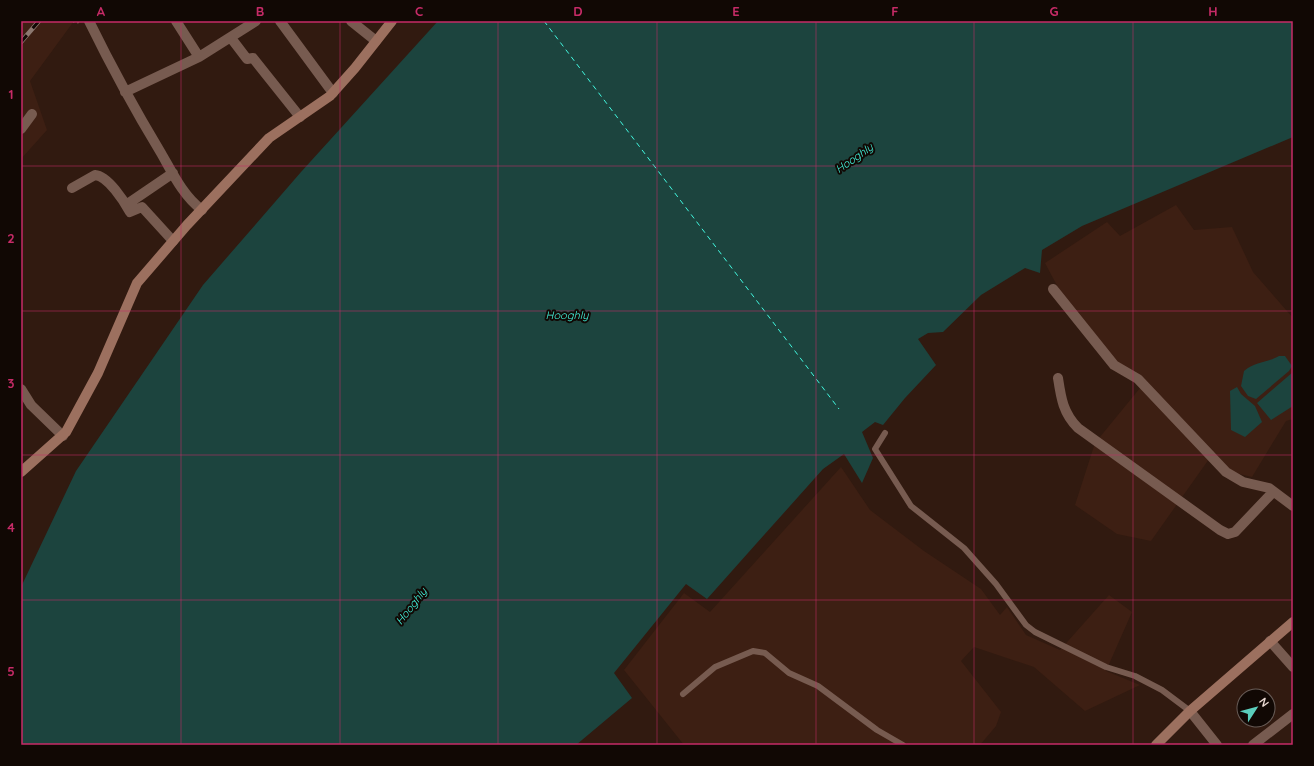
<svg xmlns="http://www.w3.org/2000/svg" width="1314" height="766" font-family="Quicksand,sans-serif">
  <rect width="100%" height="100%" fill="#311a10"/>
  <!-- built -->
  <path fill="#3d1f13" d="M21,21H74L30,81L47,130L21,159Z
    M1176,205L1194,230L1232,227L1253,272L1293,318V419L1286,421L1252,477L1231,472L1214,452L1151,541L1117,534L1075,505L1095,443L1145,382L1114,360L1062,295L1045,263L1107,222L1120,236Z
    M841,467L870,510L924,551L981,589L1000,615L1007,607L1026,635L1060,650L1109,595L1132,612L1106,671L1140,685L1085,711L1034,667L974,647L961,661L1001,712L996,726L980,745H684L624,670L684,593L710,612Z"/>
  <!-- water -->
  <path fill="#1c443e" d="M438,21H1293V137L1082,226L1042,250L1040,273L1025,268L981,295L943,332L928,333L918,339L936,365L905,398L883,425L875,422L862,432L873,458L862,483L844,454L823,469L707,599L686,584L614,673L632,698L576,745H21V587L76,471L203,285L301,172Z
    M1279,356H1285L1292,366L1289,371L1256,399L1248,396L1241,386L1244,371C1256,361 1265,364 1279,356Z
    M1293,372V406L1271,420L1257,403Z
    M1237,387L1241,394L1255,406L1262,422L1245,437L1231,430L1230,391Z"/>
  <g fill="none" stroke-linecap="round" stroke-linejoin="round">
    <!-- ferry -->
    <path stroke="#42f8e0" stroke-width="1" stroke-dasharray="5 4" stroke-linecap="butt" d="M544,21L839,409"/>
    <!-- path -->
    <path stroke="#7a665d" stroke-width="2" stroke-dasharray="2 3" stroke-linecap="butt" d="M73,21L75,23L79,22"/>
    <!-- lane -->
    <path stroke="#775b50" stroke-width="6" d="M885,433L875,449L911,506L964,548L996,584L1026,625L1035,632L1106,667L1135,676L1162,690L1190,711
      M683,694L715,667L753,651L765,653L789,673L818,686L877,730L903,745"/>
    <!-- street -->
    <path stroke="#775b50" stroke-width="10" d="M89,21C111,66 135,110 161,153C172,172 183,196 202,210
      M176,21L199,57
      M280,21L333,93
      M351,21L376,41
      M231,38L247,59L253,58L300,117
      M125,92L199,57L256,21
      M21,129L32,114
      M72,188L95,175C108,176 124,201 130,212L142,207L173,241
      M126,205L173,173
      M1053,289L1114,365L1138,379L1226,472L1243,482L1269,488L1293,506
      M1058,378C1061,398 1063,413 1078,428L1220,530L1228,534L1235,532L1273,492
      M21,389L31,405L63,436
      M1270,641L1293,667
      M1190,711L1217,745
      M1253,745L1293,714"/>
    <!-- secondary -->
    <path stroke="#9c705f" stroke-width="10" d="M21,472L66,432L98,373L137,283L187,225L269,138L330,96L355,68L392,21
      M1156,745L1190,711L1293,622"/>
    <!-- rail casing -->
    <g stroke="#8c7870" stroke-width="4.5">
      <path id="rail" d="M21,42L39,21"/>
    </g>
    <!-- rail -->
    <use href="#rail" stroke="#110804" stroke-width="3" stroke-dasharray="9" stroke-linecap="butt"/>
  </g>
  <!-- grid -->
  <path fill="none" stroke="#c62b67" stroke-width="1" stroke-opacity="0.55" d="M181,21V745M340,21V745M498,21V745M657,21V745M816,21V745M974,21V745M1133,21V745M21,166H1293M21,311H1293M21,455H1293M21,600H1293"/>
  <g text-anchor="middle" dominant-baseline="central" stroke-width="4" stroke-linejoin="round" paint-order="stroke">
    <!-- water labels -->
    <g font-size="11" font-style="italic" fill="#42f8e0" stroke="#110804">
      <text transform="translate(854 158) rotate(-35)">Hooghly</text>
      <text x="567" y="315">Hooghly</text>
      <text transform="translate(411 606) rotate(-52)">Hooghly</text>
    </g>
  </g>
  <!-- border -->
  <rect width="1314" height="766" fill="none" stroke="#110804" stroke-width="44"/>
  <!-- north arrow -->
  <g transform="translate(1256 708) rotate(54)"><circle r="19" fill="#110804" stroke="#685c57"/>
  <path d="M0-3L7 15L0 10L-7 15Z" fill="#5bcebc"/>
  <text y="-6" font-size="11" font-weight="bold" text-anchor="middle" fill="#eadad3">N</text>
  </g>
  <rect x="22" y="22" width="1270" height="722" fill="none" stroke="#c62b67" stroke-width="1.5"/>
  <g font-size="13" text-anchor="middle" font-weight="bold" fill="#c62b67">
    <text x="101" y="16">A</text>
    <text x="260" y="16">B</text>
    <text x="419" y="16">C</text>
    <text x="578" y="16">D</text>
    <text x="736" y="16">E</text>
    <text x="895" y="16">F</text>
    <text x="1054" y="16">G</text>
    <text x="1213" y="16">H</text>
    <text x="11" y="99">1</text>
    <text x="11" y="243">2</text>
    <text x="11" y="388">3</text>
    <text x="11" y="532">4</text>
    <text x="11" y="676">5</text>
  </g>
</svg>
